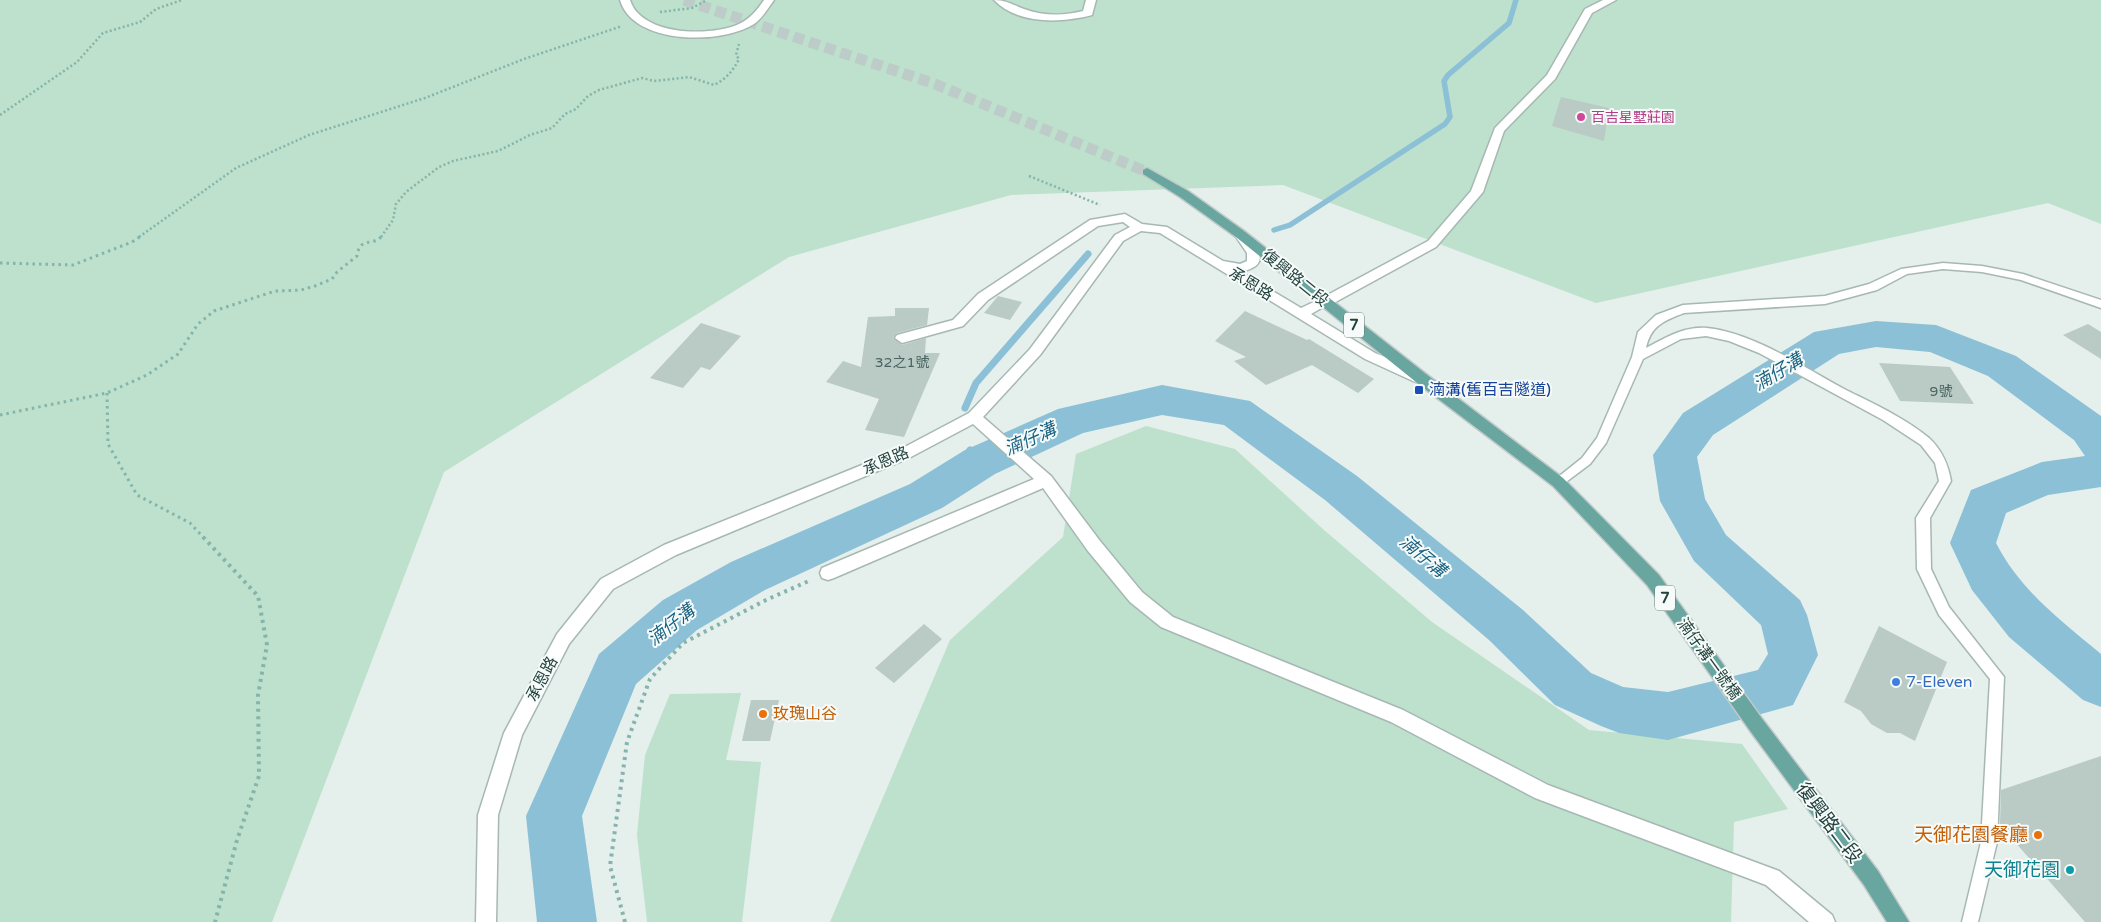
<svg xmlns="http://www.w3.org/2000/svg" width="2101" height="922" font-family="'Varela Round','Noto Sans TC',sans-serif">
  <rect width="100%" height="100%" fill="#e5efec"/>
  <!-- green -->
  <path fill="#bde1cc" d="M0,0H2101V224L2048,203L1596,303L1283,185L1011,195L789,257L444,472L272,922H0Z
    M1146,426L1235,449L1324,530L1432,622L1589,730L1742,744L1788,809L1734,822L1731,922H830L950,640L1063,537L1076,454Z
    M741,693L726,760L761,762L742,922H647L637,835L645,755L670,694Z"/>
  <g fill="none" stroke-linecap="round" stroke-linejoin="round">
    <!-- stream-far1 -->
    <path stroke="#8bc0d6" stroke-width="5.5" d="M1274,230L1290,225L1445,124L1450,117L1444,81L1448,75L1509,23L1516,0"/>
    <!-- stream -->
    <path stroke="#8bc0d6" stroke-width="7" d="M965,408L976,383L1088,254
      M2089,429L2101,425
      M970,450L980,462"/>
    <!-- river -->
    <path fill="#8bc0d6" fill-rule="evenodd" d="M1876,321L1936,325L2016,356L2101,416V487L2048,495L2006,513L1996,543C2020,590 2061,621 2101,654V707L2083,700L2009,637L1972,590L1950,543L1971,490L2042,462L2085,456L2074,440L1988,376L1930,352L1876,347L1839,354L1713,435L1697,457L1705,499L1726,535L1800,600L1807,615L1818,655L1793,705L1668,740L1619,733L1601,726L1555,705L1489,640L1325,500L1224,425L1162,415L1083,433L995,474L942,508L765,590L697,630L636,684L582,816L597,922H537L526,816L599,654L663,600L731,562L910,484L965,450L1058,409L1162,385L1250,401L1357,476L1523,610L1591,673L1623,687L1668,692L1758,670L1768,654L1761,625L1694,561L1660,501L1653,455L1683,413L1814,332Z"/>
  </g>
  <!-- building -->
  <path fill="#bacac5" d="M1561,97L1609,108L1604,141L1552,126Z
    M998,296L1022,302L1010,320L984,313Z
    M895,308H929L927,325L897,333L893,338L902,345L926,338L925,353H940L904,437L865,430L879,399L826,382L843,361L861,367L868,317L895,316Z
    M1245,311L1307,340L1309,339L1374,379L1358,393L1312,365L1266,385L1234,361L1246,357L1215,341Z
    M701,323L741,336L710,370L701,367L683,388L650,378Z
    M2088,324L2101,332V359L2063,335Z
    M1879,363L1950,367L1974,404L1900,401Z
    M924,624L942,639L894,683L875,668Z
    M1879,626L1947,662L1915,741L1900,733H1887L1871,724L1861,711L1844,702Z
    M751,700H779L770,741H742Z
    M2101,756V922H2085L2000,825L2001,790Z"/>
  <g fill="none" stroke-linecap="round" stroke-linejoin="round">
    <!-- primary-tunnel -->
    <path stroke="#beccc9" stroke-width="11" stroke-dasharray="11 5.5" stroke-linecap="butt" d="M684,0L935,84L1147,172"/>
    <!-- service casing -->
    <g stroke="#a7b8b4" stroke-width="3">
      <path id="service" d="M1943,263L1982,266L2023,274L2101,300V308L2021,280L1982,272L1943,269L1907,274L1877,290L1825,304L1684,313C1664,321 1651,325 1646,348C1665,338 1684,326 1707,328C1754,333 1805,368 1846,390C1874,404 1905,418 1929,438C1942,450 1948,464 1951,481L1930,518L1931,569L1949,607L2004,677L1997,842L1978,922H1962L1981,842L1990,679L1939,615L1917,569L1916,518L1939,481L1935,463L1921,445L1883,420L1759,353L1729,341L1706,336L1681,339L1643,359L1606,443L1590,464L1562,485H1554L1552,482L1582,458L1597,438L1632,357L1638,332L1656,315L1683,305L1825,296L1869,284L1901,269Z"/>
    </g>
    <!-- minor casing -->
    <g stroke="#a7b8b4" stroke-width="3">
      <path id="minor" d="M620,0H630C641,36 711,37 739,24C751,18 757,10 764,0H774C768,8 762,19 754,24C721,45 633,45 620,0Z
        M994,0C1006,0 1013,5 1024,9C1043,16 1064,16 1083,11L1086,0H1096L1092,15C1062,23 1018,25 994,0Z
        M1125,214L1142,224L1167,227L1223,261L1240,264L1247,261V253L1234,234L1236,231H1244C1257,250 1273,264 1241,272L1301,308L1320,299H1330L1332,302L1311,314L1375,353L1423,373L1425,377L1418,382L1413,381L1365,359L1160,233L1141,231L1123,241L1040,355L983,417L1051,476L1100,541L1142,592L1173,617L1403,710L1548,785L1779,871L1832,915L1835,922H1809L1766,885L1535,798L1391,722L1161,627L1130,602L1088,551L1043,488L834,578L828,580L822,578L820,573L822,568L1034,479L973,424L909,458L676,555L613,589L569,644L522,735L498,815L496,922H476L478,815L504,733L557,634L601,579L664,545L899,450L969,413L1030,349L1115,235L1130,227L1123,222L1098,226L988,300L963,326L902,343L895,338L897,335L953,320L978,294L1090,220Z"/>
    </g>
    <!-- tertiary casing -->
    <g stroke="#a7b8b4" stroke-width="3">
      <path id="tertiary" d="M1603,0H1616L1592,13L1555,79L1504,131L1483,192L1436,247L1330,305H1320L1318,302L1320,299L1428,241L1471,191L1495,128L1547,75L1585,9Z"/>
    </g>
    <!-- primary casing -->
    <g stroke="#c1cac9" stroke-width="3">
      <path id="primary" d="M1147,168L1188,191L1244,231L1426,374L1563,478L1659,575L1763,720L1878,871L1909,922H1887L1864,885L1751,732L1647,585L1553,486L1416,382L1236,237L1180,197L1143,174V170Z"/>
    </g>
    <!-- path-far2 -->
    <path stroke="#84b4ac" stroke-width="2.5" stroke-dasharray="2 2.5" stroke-linecap="butt" d="M660,12L692,8L707,0
      M0,115L77,62L103,33L140,22L156,9L182,0
      M1029,176L1100,205
      M139,237L236,168L309,135L425,98L524,59L622,26
      M381,237L393,220L396,204L406,192L439,167L453,161L498,151L530,135L552,128L565,114L576,109L588,96L599,90L642,78L654,81L689,77L714,85C726,79 733,71 739,59L736,55L739,44"/>
    <!-- path-far1 -->
    <path stroke="#84b4ac" stroke-width="3" stroke-dasharray="2.5 4" stroke-linecap="butt" d="M0,263L73,265L132,242L141,236
      M107,393L108,444L137,495L190,523L204,538
      M0,415L107,393L147,375L178,354L198,324L214,311L275,291L301,290L315,286L332,279L337,272L357,256C360,236 372,247 382,236"/>
    <!-- path -->
    <path stroke="#84b4ac" stroke-width="4" stroke-dasharray="3 4.5" stroke-linecap="butt" d="M203,537L258,596L267,645L258,695L259,776L237,840L215,922
      M625,922L610,866L627,742L650,679L683,643L766,600L811,580"/>
    <!-- service -->
    <use href="#service" fill="#fff" fill-rule="evenodd"/>
    <!-- minor -->
    <use href="#minor" fill="#fff" fill-rule="evenodd"/>
    <!-- tertiary -->
    <use href="#tertiary" fill="#fff" fill-rule="evenodd"/>
    <!-- primary -->
    <use href="#primary" fill="#68a69f" fill-rule="evenodd"/>
  </g>
  <!-- markers -->
  <circle fill="#d1479c" stroke="#f6fbf9" stroke-width="2" cx="1581" cy="117" r="5"/>
  <rect fill="#1a4fb4" stroke="#f6fbf9" stroke-width="2" x="1414" y="385" width="10" height="10" rx="2.5"/>
  <circle fill="#3f7fe0" stroke="#f6fbf9" stroke-width="2" cx="1896" cy="682" r="5"/>
  <g fill="#e8710a" stroke="#f6fbf9" stroke-width="2">
    <circle cx="763" cy="714" r="5"/>
    <circle cx="2038" cy="835" r="5"/>
  </g>
  <circle fill="#0f9aa8" stroke="#f6fbf9" stroke-width="2" cx="2070" cy="870" r="5"/>
  <g text-anchor="middle" dominant-baseline="central" stroke-width="4" stroke-linejoin="round" paint-order="stroke">
    <!-- far-hotel labels -->
    <g font-size="14" fill="#b23c85" stroke="#f6fbf9" text-anchor="start">
      <text x="1591" y="117">百吉星墅莊園</text>
    </g>
    <!-- number labels -->
    <g font-size="14" fill="#496460">
      <text x="902" y="362">32之1號</text>
      <text x="1941" y="391">9號</text>
    </g>
    <!-- shield labels -->
    <g fill="#f6fbf9" stroke="#627a76" stroke-width="1">
      <rect x="1344" y="312.5" width="20" height="25" rx="4"/>
      <rect x="1655" y="585.5" width="20" height="25" rx="4"/>
    </g>
    <g font-size="15" font-weight="bold" fill="#23423e">
      <text x="1354" y="325">7</text>
      <text x="1665" y="598">7</text>
    </g>
    <!-- street labels -->
    <g font-size="16" fill="#23423e" stroke="#f6fbf9">
      <text transform="translate(1295 278) rotate(39)">復興路二段</text>
      <text transform="translate(1251 284) rotate(31)">承恩路</text>
      <text transform="translate(886 461) rotate(-23)">承恩路</text>
      <text transform="translate(1709 659) rotate(54)">湳仔溝一號橋</text>
      <text transform="translate(542 679) rotate(-62)">承恩路</text>
    </g>
    <!-- transit labels -->
    <g font-size="16" fill="#164399" stroke="#f6fbf9" text-anchor="start">
      <text x="1429" y="390">湳溝(舊百吉隧道)</text>
    </g>
    <!-- shop labels -->
    <g font-size="16" fill="#366cbe" stroke="#f6fbf9" text-anchor="start">
      <text x="1906" y="682">7-Eleven</text>
    </g>
    <!-- food labels -->
    <g font-size="16" fill="#c56008" stroke="#f6fbf9" text-anchor="start">
      <text x="773" y="714">玫瑰山谷</text>
    </g>
    <!-- water labels -->
    <g font-size="18" font-style="italic" fill="#196182" stroke="#f6fbf9">
      <text transform="translate(1778 372) rotate(-31)">湳仔溝</text>
      <text transform="translate(1030 439) rotate(-24)">湳仔溝</text>
      <text transform="translate(1423 556) rotate(40)">湳仔溝</text>
      <text transform="translate(671 625) rotate(-38)">湳仔溝</text>
    </g>
    <!-- near-street labels -->
    <g font-size="19" fill="#23423e" stroke="#f6fbf9">
      <text transform="translate(1829 823) rotate(53)">復興路二段</text>
    </g>
    <!-- near-food labels -->
    <g font-size="19" fill="#c56008" stroke="#f6fbf9" text-anchor="end">
      <text x="2028" y="835">天御花園餐廳</text>
    </g>
    <!-- near-culture labels -->
    <g font-size="19" fill="#0d838f" stroke="#f6fbf9" text-anchor="end">
      <text x="2060" y="870">天御花園</text>
    </g>
  </g>
</svg>
